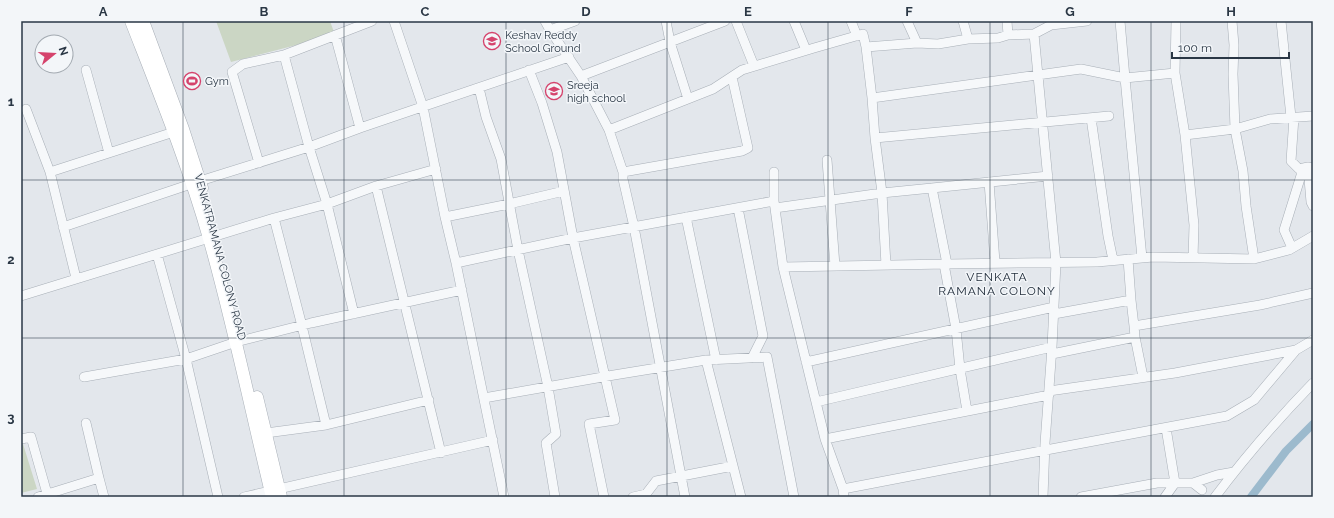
<svg xmlns="http://www.w3.org/2000/svg" width="1334" height="518" font-family="Raleway,sans-serif">
  <rect width="100%" height="100%" fill="#e3e7ec"/>
  <!-- green -->
  <path fill="#cbd6c4" d="M216,21H330L335,35L231,62Z
    M23,444L37,489L21,493V445Z"/>
  <g fill="none" stroke-linecap="round" stroke-linejoin="round">
    <!-- canal -->
    <path stroke="#9cbacd" stroke-width="8" d="M1251,497L1286,451L1313,424"/>
    <!-- minor casing -->
    <g stroke="#a8afb7" stroke-width="10">
      <path id="minor" d="M394,21L423,107L445,217L456,263L504,497
        M545,21L550,30L581,76L609,130L623,172V179L634,227L685,497
        M666,21L670,42L725,21
        M736,21L754,66
        M794,21L806,50
        M851,21L857,36
        M907,21L917,43
        M963,21L968,39
        M1007,21L1008,35
        M1120,21L1125,78L1175,73
        M1176,21L1175,73L1185,135L1235,129L1270,119L1313,116
        M1232,21L1234,45L1233,74L1235,129L1243,171L1246,206L1254,259
        M1281,21L1291,117
        M1051,25L1087,21
        M550,30L575,21
        M1034,34L1051,25V21
        M335,35L360,128
        M284,55L309,147L327,204L354,314
        M86,70L109,153
        M529,70L542,103L557,152L573,238L615,420L589,424L604,497
        M581,76L670,42L688,99
        M479,88L486,117L501,159L518,250L548,387L556,434L546,443L555,497
        M872,98L875,138
        M26,109L50,172L76,278
        M1294,117L1291,161L1299,169L1308,167L1313,168
        M1091,118L1108,236L1113,260
        M609,130L713,89L742,70L814,48L863,34L866,47
        M1185,135L1194,225L1193,258
        M827,160L835,266
        M259,163L232,72L243,64L284,55L372,21
        M1308,167L1311,202L1313,206
        M50,172L180,130
        M623,172L742,151L748,148L732,77
        M774,172V201L783,267L825,439L843,489L844,497
        M989,182L995,262
        M376,186L441,453
        M738,208L763,336L752,358
        M775,208L882,193L875,138L1109,116
        M445,217L509,204L564,191
        M686,217L716,360
        M274,218L302,326L326,425
        M63,227L200,181L309,147L360,128L569,57
        M1292,248L1284,230L1303,169
        M157,254L186,359L218,497
        M456,263L573,238L774,201
        M944,264L956,329L960,369L967,411
        M947,264L1097,262L1153,257L1254,259L1289,250L1313,236
        M886,265L882,193L932,188
        M783,267L947,264L932,188L1048,176
        M21,296L274,218L327,204L376,186L436,169
        M1131,300L1134,326
        M1054,314L1131,300L1128,259
        M1135,337L1143,377
        M1052,354L1135,337L1134,326L1260,305L1313,293
        M806,362L1054,307
        M84,377L186,359L236,342L311,323L462,290
        M1049,391L1175,373L1296,350L1313,340
        M484,398L614,375L706,360
        M816,402L1052,347
        M86,423L99,478
        M266,433L326,425L429,400
        M21,439L31,437L48,497
        M825,439L1049,395
        M1193,483L1217,475L1234,472
        M843,489L1046,450L1227,416L1254,400L1296,350
        M38,497L99,478L104,497
        M244,497L493,440
        M633,497L646,494L656,481L733,466
        M741,497L706,360L767,357L794,497
        M1043,497L1045,443L1052,347L1056,263L1034,34L1008,35L998,38L968,39L938,44L917,43L866,47L872,98L1081,69L1125,78L1142,258
        M1081,497L1157,483H1193L1202,490
        M1165,497L1175,483L1166,428
        M1215,497C1245,457 1278,419 1313,383"/>
    </g>
    <!-- secondary casing -->
    <g stroke="#a8afb7" stroke-width="13">
      <path id="secondary" d="M131,21C159,93 188,164 209,238C233,323 251,410 272,497
        M143,21L183,129L202,188
        M257,397L281,497"/>
    </g>
    <!-- minor -->
    <use href="#minor" stroke="#f6f8fa" stroke-width="9"/>
    <!-- secondary -->
    <use href="#secondary" stroke="#fff" stroke-width="12"/>
  </g>
  <!-- grid -->
  <path fill="none" stroke="#2a3745" stroke-width="1" stroke-opacity="0.55" d="M183,21V497M344,21V497M506,21V497M667,21V497M828,21V497M990,21V497M1151,21V497M21,180H1313M21,338H1313"/>
  <!-- icons -->
  <defs>
    <g id="school-ring" transform="scale(0.9)"><circle r="9.5" fill="#f3f6f9" stroke="#d5436c" stroke-width="1.5"/><path d="M0-5L7-2L0 1L-7-2ZM-4 1L0 2.5L4 1V4Q0 6-4 4Z" fill="#d5436c"/></g>
    <g id="stadium-ring" transform="scale(0.9)"><circle r="9.5" fill="#f3f6f9" stroke="#d5436c" stroke-width="1.5"/><path d="M0-5a6.5 5 0 1 0 0 10a6.5 5 0 1 0 0-10ZM-3.5-1.8h7v3.6h-7Z" fill="#d5436c"/></g>
  </defs>
  <g fill-rule="evenodd">
    <use href="#school-ring" x="492" y="41"/>
    <use href="#stadium-ring" x="192" y="81"/>
    <use href="#school-ring" x="554" y="91"/>
  </g>
  <g text-anchor="middle" dominant-baseline="central" stroke-width="3" stroke-linejoin="round" paint-order="stroke">
    <!-- poi labels -->
    <g font-size="11" fill="#2a3745" stroke="#f3f6f9" text-anchor="start">
      <text x="505" y="35">Keshav Reddy<tspan x="505" dy="13">School Ground</tspan></text>
      <text x="205" y="81">Gym</text>
      <text x="567" y="85">Sreeja<tspan x="567" dy="13">high school</tspan></text>
    </g>
    <!-- street labels -->
    <g font-size="11" fill="#2a3745" stroke="#f3f6f9">
      <text transform="translate(220 257) rotate(75)">VENKATRAMANA COLONY ROAD</text>
    </g>
    <!-- neighbourhood labels -->
    <g font-size="12" letter-spacing="1" fill="#1c2836" stroke="#f3f6f9">
      <text x="997" y="277">VENKATA<tspan x="997" dy="14">RAMANA COLONY</tspan></text>
    </g>
  </g>
  <!-- border -->
  <rect width="1334" height="518" fill="none" stroke="#f3f6f9" stroke-width="44"/>
  <!-- north arrow -->
  <g transform="translate(54 54) rotate(72)"><circle r="19" fill="#f3f6f9" stroke="#a3aab1"/>
  <path d="M0-3L7 15L0 10L-7 15Z" fill="#d5436c"/>
  <text y="-6" font-size="11" font-weight="bold" text-anchor="middle" fill="#2a3745">N</text>
  </g>
  <!-- scale -->
  <path d="M1172 52v6h117v-6" fill="none" stroke="#2a3745" stroke-width="2"/>
  <text x="1178" y="52" font-size="12" fill="#2a3745" stroke="#f3f6f9" stroke-width="3" paint-order="stroke">100 m</text>
  <rect x="22" y="22" width="1290" height="474" fill="none" stroke="#2a3745" stroke-width="1.5"/>
  <g font-size="13" text-anchor="middle" font-weight="bold" fill="#2a3745">
    <text x="103" y="16">A</text>
    <text x="264" y="16">B</text>
    <text x="425" y="16">C</text>
    <text x="586" y="16">D</text>
    <text x="748" y="16">E</text>
    <text x="909" y="16">F</text>
    <text x="1070" y="16">G</text>
    <text x="1231" y="16">H</text>
    <text x="11" y="106">1</text>
    <text x="11" y="264">2</text>
    <text x="11" y="422">3</text>
  </g>
</svg>
